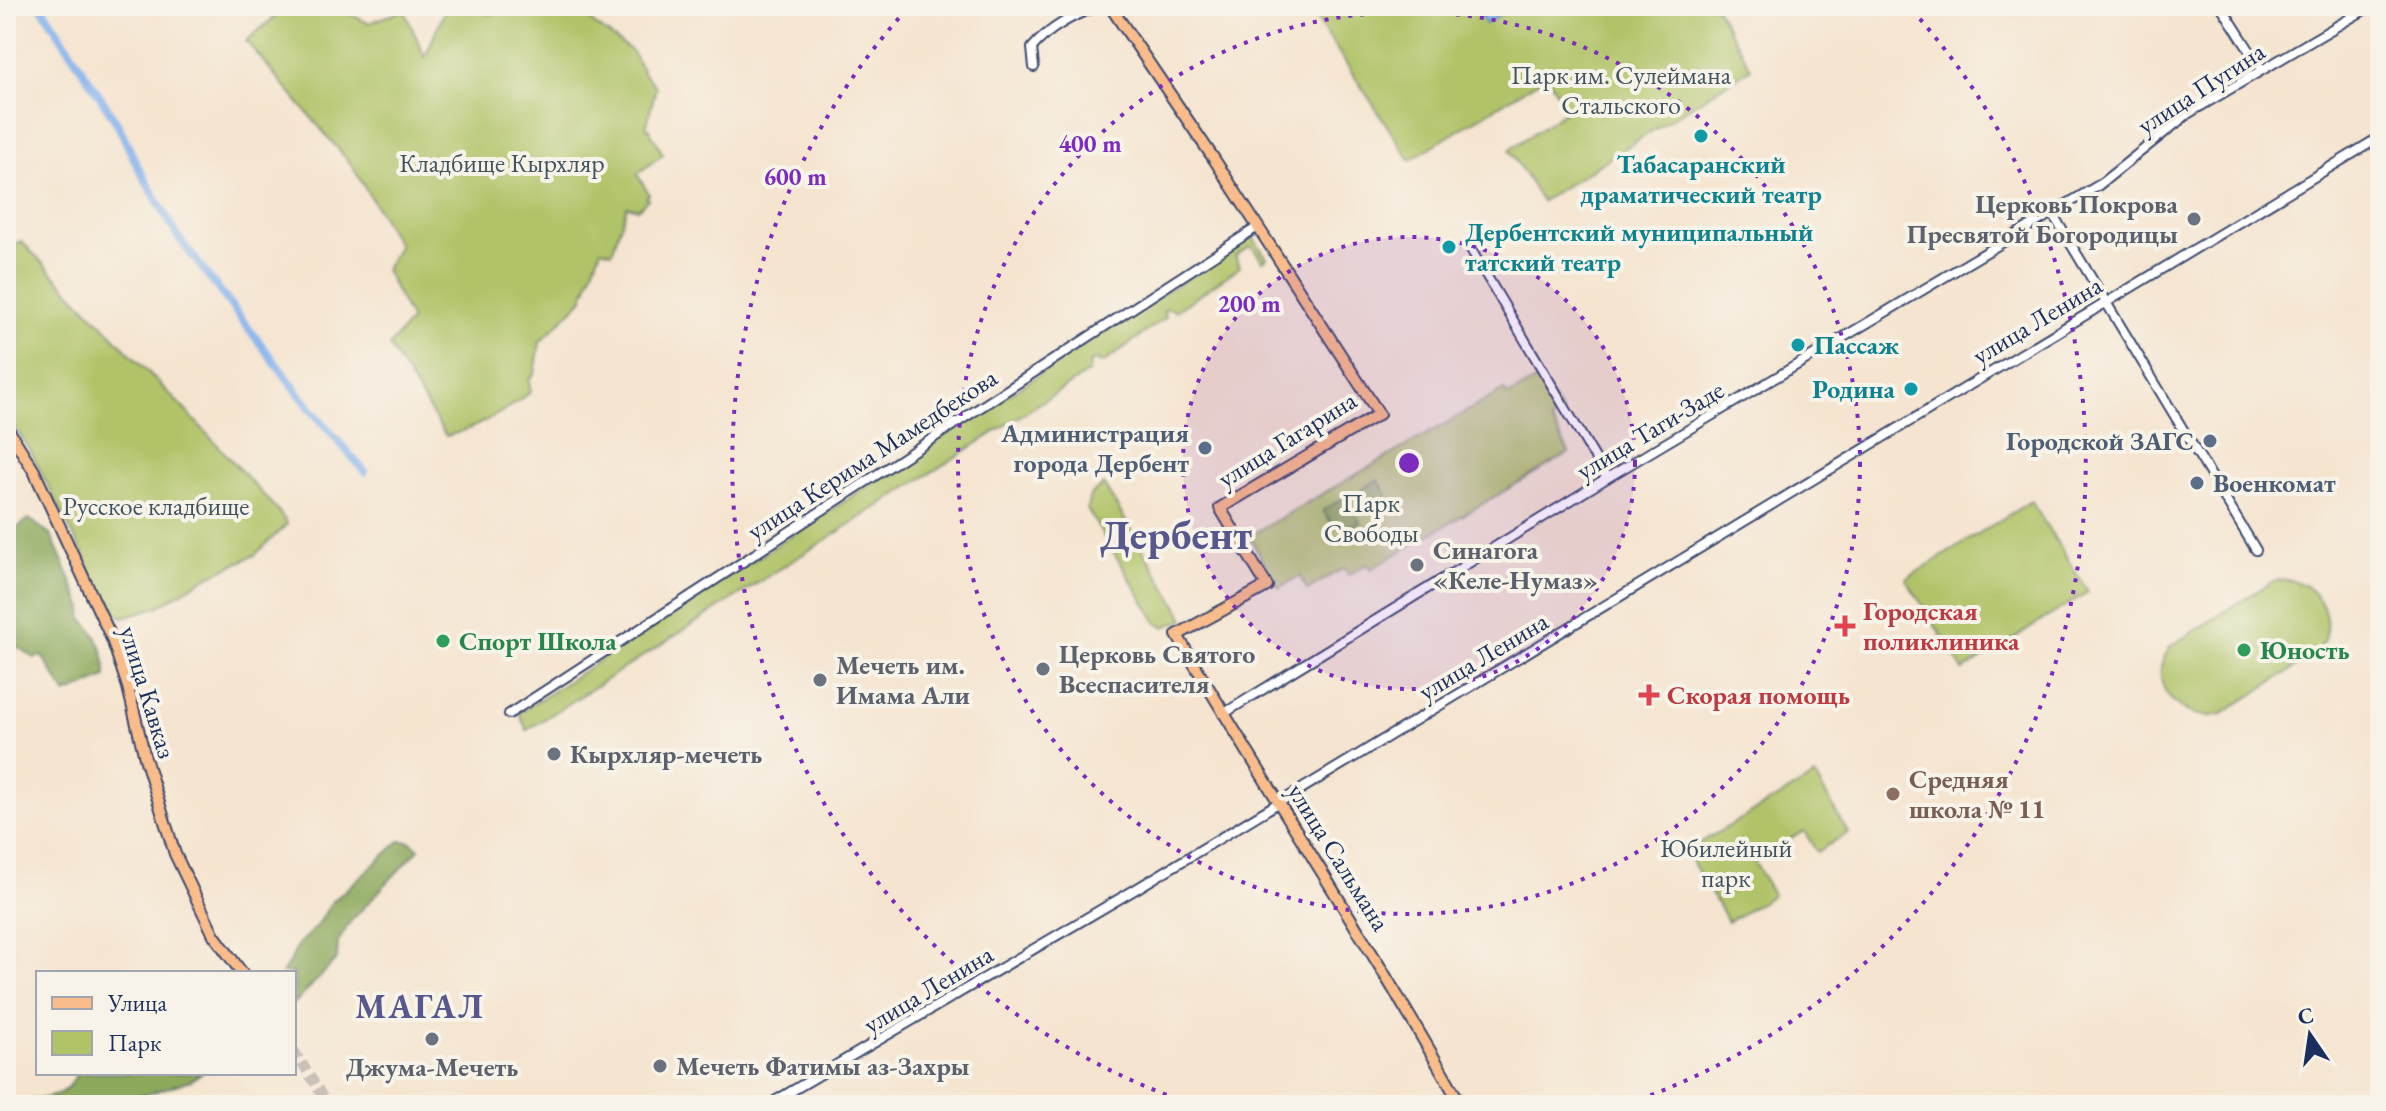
<svg xmlns="http://www.w3.org/2000/svg" width="2386" height="1111" font-family="'EB Garamond',serif">
  <rect width="100%" height="100%" fill="#f7f3e8"/>
  <filter id="ink" filterUnits="userSpaceOnUse"><feTurbulence type="fractalNoise" baseFrequency=".0125" numOctaves="2"/><feDisplacementMap in="SourceGraphic" scale="16" xChannelSelector="R" yChannelSelector="G"/><feConvolveMatrix kernelMatrix="1 2 1 2 8 2 1 2 1" color-interpolation-filters="sRGB"/></filter>
  <filter id="wash" filterUnits="userSpaceOnUse"><feTurbulence type="fractalNoise" baseFrequency=".006" numOctaves="4" result="noise"/><feDisplacementMap in="SourceGraphic" scale="32" xChannelSelector="R" yChannelSelector="G"/><feGaussianBlur stdDeviation="1.8" result="paint"/><feColorMatrix in="noise" values="0 0 0 0 0 0 0 0 0 0 0 0 0 0 0 0 0 1.4 0 .05"/><feComposite in="paint" operator="in"/></filter>
  <g filter="url(#wash)">
    <rect width="100%" height="100%" fill="#f5e4cf"/>
    <!-- green -->
    <path fill="#b0c367" stroke="#667962" stroke-width="2" d="M319,6C341,6 349,15 369,23L404,10L425,57L447,6H473L491,15L503,6H577L595,25L632,51L644,74L656,87L646,128H650L651,133L663,154L637,174L649,194L646,197L648,199L638,209L627,206L612,252L601,249L582,300L540,342L535,373L529,380L531,392C506,410 477,429 446,436L389,346L411,320L385,270L399,246L351,164L246,41L277,15Z
      M1308,6H1715L1751,68L1542,201L1509,150L1567,110L1547,76L1410,160Z
      M1252,236L1267,258L1263,261L1251,246L1235,256L1240,267L1176,311L1167,308L1164,311L1165,318L1103,363L1094,360L1090,363L1089,372L527,730L519,713Z
      M21,241L186,411L280,513L287,524L255,555L207,577L157,607L123,617L107,610L83,554L30,450L6,414V250Z
      M1540,378L1562,413L1551,420L1569,453L1371,569L1367,564L1348,575L1344,568L1307,590L1300,576L1279,588L1249,536L1504,390L1508,396Z
      M1104,485L1185,619L1165,627L1158,624L1087,509L1090,495Z
      M2031,501L2088,592L1963,670L1906,579Z
      M2292,580C2325,590 2337,627 2316,654L2222,714C2196,722 2164,705 2161,676C2159,665 2165,655 2171,646L2273,581Z
      M1815,776L1848,833L1817,852L1804,831L1754,861L1773,895L1728,922L1686,851Z"/>
    <!-- forest -->
    <path fill="#8ca95c" stroke="#546c5d" stroke-width="2" d="M1378,480L1387,494L1382,503L1383,508L1375,513L1361,490Z
      M1352,493L1354,496L1347,500L1360,522L1348,528L1341,524L1333,526L1323,510Z
      M29,519L51,535L83,608L82,618C98,635 107,654 106,677L66,694L42,656L35,658L6,640V536Z
      M400,841L411,842L419,849L350,922L338,942L337,959L294,1004V973H282L291,960L298,944L318,925L331,903Z
      M77,1073H201L191,1080L113,1105H6C32,1094 61,1108 77,1073Z"/>
    <!-- water -->
    <path fill="#82b1ed" stroke="#4e70a6" stroke-width="2" d="M1474,6H1513L1486,24Z"/>
    <g fill="none" stroke-linecap="round" stroke-linejoin="round">
      <!-- canal -->
      <path stroke="#82b1ed" stroke-width="8" d="M41,6L117,123L137,165L178,237L314,413L365,472"/>
    </g>
  </g>
  <g filter="url(#ink)">
    <g fill="none" stroke-linecap="round" stroke-linejoin="round">
      <!-- trunk-tunnel -->
      <path stroke="#c9c0b8" stroke-width="10" stroke-dasharray="10 5" stroke-linecap="butt" d="M294,1050L328,1105"/>
      <!-- tertiary casing -->
      <g stroke="#3c4a6f" stroke-width="12">
        <path id="tertiary" d="M2221,6L2262,70
          M1034,67L1032,48C1049,28 1076,13 1101,6
          M2052,213L2256,550
          M1470,248L1607,478
          M509,714L1256,228
          M1223,714L1607,478L2099,185L2189,113L2371,6
          M768,1105L1136,889L2380,137"/>
      </g>
      <!-- primary casing -->
      <g stroke="#3c4a6f" stroke-width="14">
        <path id="primary" d="M1110,6L1214,159L1379,414L1220,508L1267,586L1177,635
          M1177,635C1270,793 1371,945 1461,1105"/>
      </g>
      <!-- trunk casing -->
      <g stroke="#3c4a6f" stroke-width="14">
        <path id="trunk" d="M6,426L34,471L112,639L128,687L145,758L175,854L214,935L242,973"/>
      </g>
      <!-- tertiary -->
      <use href="#tertiary" stroke="#fff" stroke-width="8"/>
      <!-- primary -->
      <use href="#primary" stroke="#f9bc8a" stroke-width="10"/>
      <!-- trunk -->
      <use href="#trunk" stroke="#f9bc8a" stroke-width="10"/>
    </g>
  </g>
  <!-- distance rings -->
  <circle cx="1409" cy="463" r="226" fill="#7b2cbf" fill-opacity=".12"/>
  <g fill="none" stroke="#7b2cbf" stroke-width="4" stroke-dasharray="4 8">
    <circle cx="1409" cy="463" r="226"/>
    <circle cx="1409" cy="463" r="451"/>
    <path d="M1189 1103A677 677 0 0 1 906 10M1912 10A677 677 0 0 1 1629 1103"/>
  </g>
  <!-- markers -->
  <g fill="#0f9aa8" stroke="#f7f3e8" stroke-width="3">
    <circle cx="1701" cy="136" r="8"/>
    <circle cx="1449" cy="247" r="8"/>
    <circle cx="1798" cy="345" r="8"/>
    <circle cx="1911" cy="389" r="8"/>
  </g>
  <g fill="#6b7280" stroke="#f7f3e8" stroke-width="3">
    <circle cx="2194" cy="219" r="8"/>
    <circle cx="1417" cy="565" r="8"/>
    <circle cx="1043" cy="669" r="8"/>
    <circle cx="820" cy="680" r="8"/>
    <circle cx="554" cy="754" r="8"/>
    <circle cx="432" cy="1039" r="8"/>
    <circle cx="660" cy="1066" r="8"/>
  </g>
  <g fill="#5c6f8a" stroke="#f7f3e8" stroke-width="3">
    <circle cx="2210" cy="441" r="8"/>
    <circle cx="1205" cy="448" r="8"/>
    <circle cx="2197" cy="483" r="8"/>
  </g>
  <g fill="#e0444e" stroke="#f7f3e8" stroke-width="3">
    <path d="M1841 614h8v8h8v8h-8v8h-8v-8h-8v-8h8z"/>
    <path d="M1645 683h8v8h8v8h-8v8h-8v-8h-8v-8h8z"/>
  </g>
  <g fill="#2e9e5b" stroke="#f7f3e8" stroke-width="3">
    <circle cx="443" cy="641" r="8"/>
    <circle cx="2244" cy="650" r="8"/>
  </g>
  <circle fill="#8d6e63" stroke="#f7f3e8" stroke-width="3" cx="1893" cy="794" r="8"/>
  <g text-anchor="middle" dominant-baseline="central" stroke-width="8" stroke-linejoin="round" paint-order="stroke">
    <!-- park labels -->
    <g font-size="26" fill="#405460" stroke="#f7f3e8">
      <text x="1621" y="75">Парк им. Сулеймана<tspan x="1621" dy="30">Стальского</tspan></text>
      <text x="502" y="163">Кладбище Кырхляр</text>
      <text x="1371" y="503">Парк<tspan x="1371" dy="30">Свободы</tspan></text>
      <text x="156" y="506">Русское кладбище</text>
      <text x="1726" y="848">Юбилейный<tspan x="1726" dy="30">парк</tspan></text>
    </g>
    <!-- street labels -->
    <g font-size="26" fill="#1b2f5e" stroke="#f7f3e8">
      <text transform="translate(2201 88) rotate(-33)">улица Пугина</text>
      <text transform="translate(2037 320) rotate(-31)">улица Ленина</text>
      <text transform="translate(1650 430) rotate(-31)">улица Таги-Заде</text>
      <text transform="translate(1287 439) rotate(-32)">улица Гагарина</text>
      <text transform="translate(872 454) rotate(-33)">улица Керима Мамедбекова</text>
      <text transform="translate(1483 656) rotate(-31)">улица Ленина</text>
      <text transform="translate(148 692) rotate(73)">улица Кавказ</text>
      <text transform="translate(1339 857) rotate(58)">улица Сальмана</text>
      <text transform="translate(928 989) rotate(-31)">улица Ленина</text>
    </g>
    <!-- culture labels -->
    <g font-size="26" font-weight="bold" fill="#0d838f" stroke="#f7f3e8" text-anchor="start">
      <text x="1701" y="164" text-anchor="middle">Табасаранский<tspan x="1701" dy="30">драматический театр</tspan></text>
      <text x="1465" y="232">Дербентский муниципальный<tspan x="1465" dy="30">татский театр</tspan></text>
      <text x="1814" y="345">Пассаж</text>
      <text x="1895" y="389" text-anchor="end">Родина</text>
    </g>
    <!-- worship labels -->
    <g font-size="26" font-weight="bold" fill="#5b616d" stroke="#f7f3e8" text-anchor="start">
      <text x="2178" y="204" text-anchor="end">Церковь Покрова<tspan x="2178" dy="30">Пресвятой Богородицы</tspan></text>
      <text x="1433" y="550">Синагога<tspan x="1433" dy="30">«Келе-Нумаз»</tspan></text>
      <text x="1059" y="654">Церковь Святого<tspan x="1059" dy="30">Всеспасителя</tspan></text>
      <text x="836" y="665">Мечеть им.<tspan x="836" dy="30">Имама Али</tspan></text>
      <text x="570" y="754">Кырхляр-мечеть</text>
      <text x="676" y="1066">Мечеть Фатимы аз-Захры</text>
      <text x="432" y="1067" text-anchor="middle">Джума-Мечеть</text>
    </g>
    <!-- service labels -->
    <g font-size="26" font-weight="bold" fill="#4e5e75" stroke="#f7f3e8" text-anchor="end">
      <text x="1189" y="433">Администрация<tspan x="1189" dy="30">города Дербент</tspan></text>
      <text x="2194" y="441">Городской ЗАГС</text>
      <text x="2213" y="483" text-anchor="start">Военкомат</text>
    </g>
    <!-- health labels -->
    <g font-size="26" font-weight="bold" fill="#be3a42" stroke="#f7f3e8" text-anchor="start">
      <text x="1863" y="611">Городская<tspan x="1863" dy="30">поликлиника</tspan></text>
      <text x="1667" y="695">Скорая помощь</text>
    </g>
    <!-- leisure labels -->
    <g font-size="26" font-weight="bold" fill="#27864d" stroke="#f7f3e8" text-anchor="start">
      <text x="459" y="641">Спорт Школа</text>
      <text x="2260" y="650">Юность</text>
    </g>
    <!-- education labels -->
    <g font-size="26" font-weight="bold" fill="#785e54" stroke="#f7f3e8" text-anchor="start">
      <text x="1909" y="779">Средняя<tspan x="1909" dy="30">школа № 11</tspan></text>
    </g>
    <!-- district labels -->
    <g font-size="34" font-weight="bold" letter-spacing="2" fill="#57588d" stroke="#f7f3e8">
      <text x="420" y="1006">МАГАЛ</text>
    </g>
    <!-- town labels -->
    <g font-size="42" font-weight="bold" fill="#57588d" stroke="#f7f3e8">
      <text x="1176" y="534">Дербент</text>
    </g>
  </g>
  <circle cx="1409" cy="463" r="12" fill="#7b2cbf" stroke="#f7f3e8" stroke-width="4"/>
  <g font-size="24" text-anchor="middle" font-weight="bold" fill="#7b2cbf" stroke="#f7f3e8" stroke-width="8" stroke-linejoin="round" paint-order="stroke">
    <text x="1090" y="152">400 m</text>
    <text x="795" y="185">600 m</text>
    <text x="1249" y="312">200 m</text>
  </g>
  <!-- margin -->
  <rect width="2386" height="1111" fill="none" stroke="#f7f3e8" stroke-width="32"/>
  <!-- legend -->
  <rect x="36" y="971" width="260" height="104" fill="#f7f3e8" stroke="#9fa5b1" stroke-width="2"/>
  <rect x="52" y="997" width="40" height="12" fill="#f9bc8a" stroke="#9fa5b1" stroke-width="2"/>
  <text x="108" y="1011" font-size="24" fill="#1b2f5e">Улица</text>
  <rect x="52" y="1031" width="40" height="24" fill="#b0c367" stroke="#9fa5b1" stroke-width="2"/>
  <text x="108" y="1051" font-size="24" fill="#1b2f5e">Парк</text>
  <!-- north arrow -->
  <g transform="translate(2310 1035) rotate(347)" stroke="#f7f3e8" stroke-width="6" paint-order="stroke">
  <path d="M0-6L14 30L0 20L-14 30Z" fill="#1b2f5e"/>
  <text y="-12" font-size="22" font-weight="bold" text-anchor="middle" fill="#1b2f5e">С</text>
  </g>
</svg>
